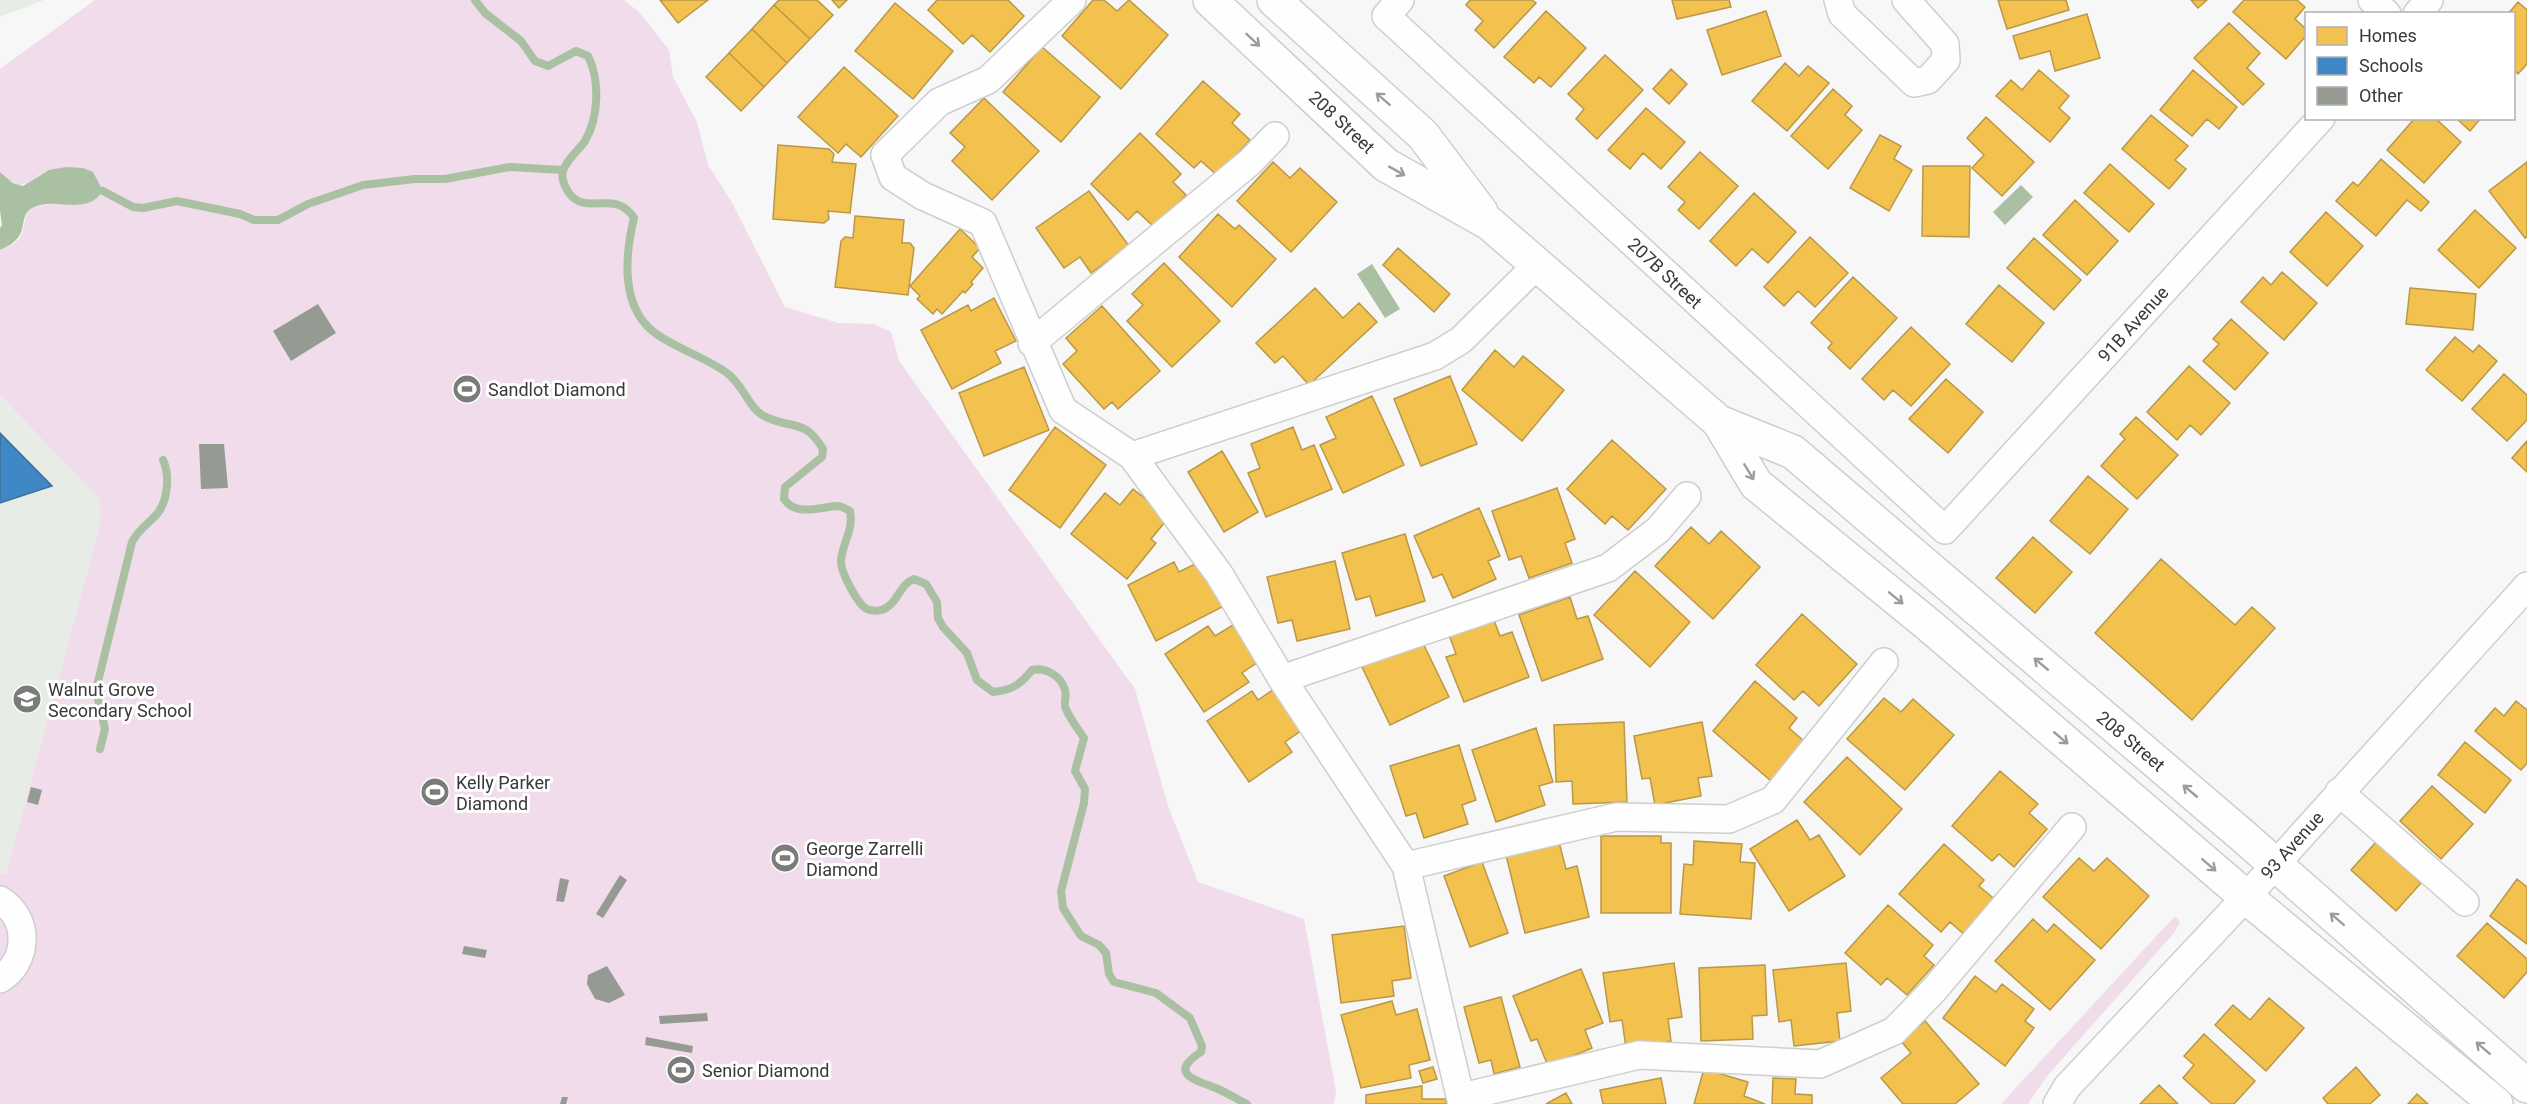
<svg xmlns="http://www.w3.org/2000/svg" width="2527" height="1104" font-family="Roboto,sans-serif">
  <rect width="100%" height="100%" fill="#f6f7f6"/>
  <!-- built -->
  <path fill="#e7ece6" d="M0,0H44L0,17Z
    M0,395L100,500V525L6,874L0,873Z"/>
  <!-- green -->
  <path fill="#f0dcea" d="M95,0H624L639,12L669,50L673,77L697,122L708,165L731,201L785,307L838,323L874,324L891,332L899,361L1135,689L1168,806L1198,882L1304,919L1336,1091L1334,1104H0V873L6,874L100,525V500L0,395V250C8,247 19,243 22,233C27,219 22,209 42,205C54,203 68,205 80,205L40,174C22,190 18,187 0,172V69Z
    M2175,916L2180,922L2174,933L2047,1076L2028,1104H2001Z"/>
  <!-- water -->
  <path fill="#aac0a3" d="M66,167L83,168L93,172L103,191C84,218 55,195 32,208C15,219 34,236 0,250V228L2,225L0,211V172L13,183L23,186L49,170Z
    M2021,185L2033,197L2005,225L1993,212Z
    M1372,264L1400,309L1385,318L1357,274Z"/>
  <!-- homes -->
  <path fill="#f2c14e" stroke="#ba9847" stroke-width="1.5" d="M660,0H708L678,23Z
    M779,0H817L833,15L810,39L774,5Z
    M832,0H847L839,8Z
    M937,0H1008L1024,16L990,52L972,35L963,44L928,10Z
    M1093,0H1104L1117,11L1129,0L1168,35L1121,89L1062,36Z
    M1470,0H1532L1536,3L1494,48L1475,30L1483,21L1466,5Z
    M1672,0H1729L1731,7L1677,19Z
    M1998,0H2066L2069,10L2007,29Z
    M2191,0H2207L2198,8Z
    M2244,0H2297L2305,7L2295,19L2306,29V36L2286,59L2233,12Z
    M2518,2L2527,10V64L2518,74L2514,70V14H2508Z
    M895,3L953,51L913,99L855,51Z
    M774,5L810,39L787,63L752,29Z
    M1546,11L1586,48L1551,87L1539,77L1534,83L1504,57Z
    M1766,11L1781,56L1722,75L1707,30Z
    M2087,14L2100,58L2055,71L2050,51L2020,59L2013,36Z
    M2229,23L2260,53L2247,68L2264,84L2243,105L2194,58Z
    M752,29L787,63L764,87L729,53Z
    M1042,47L1100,97L1061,142L1003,92Z
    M729,53L764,87L741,111L706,77Z
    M1605,55L1643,90L1597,139L1576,119L1584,109L1568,94Z
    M1785,63L1799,76L1808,66L1829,83L1787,131L1752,101Z
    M844,67L898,116L861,157L846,144L838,153L798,117Z
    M1671,69L1687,84L1669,104L1653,89Z
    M2039,70L2069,96L2059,108L2070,118L2050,142L1996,96L2011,80L2022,90Z
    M2193,70L2237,107L2219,129L2207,119L2192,136L2160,110Z
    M1203,81L1240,114L1232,123L1250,140L1218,176L1201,161L1194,168L1156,134Z
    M1833,89L1852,106L1845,115L1862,130L1828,169L1791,136Z
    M984,98L1039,151L992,200L952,161L965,147L950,133Z
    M1646,108L1685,142L1661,169L1643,153L1630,169L1608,150Z
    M2151,115L2188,146L2175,160L2186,169L2169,189L2122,149Z
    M1986,117L2034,162L2002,196L1972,168L1984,155L1967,138Z
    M2415,118H2435L2461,142L2424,183L2387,150Z
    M2456,118H2481L2470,131Z
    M1140,133L1181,174L1173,182L1186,195L1155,228L1137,211L1128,220L1091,184Z
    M1880,135L1901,146L1894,159L1912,170L1889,211L1850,188Z
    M778,145L829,149L834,154L832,162L856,164L850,213L828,211L829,219L824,223L773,219Z
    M1700,152L1738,186L1699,229L1678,210L1685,202L1668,187Z
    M2381,159L2429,202L2421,211L2407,200L2376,236L2336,201L2353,182L2358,186Z
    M1273,162L1290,178L1300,168L1337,202L1291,252L1237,201Z
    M2527,162V237L2525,238L2489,191Z
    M2110,164L2154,204L2129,232L2084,193Z
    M1923,166H1970L1969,237L1922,236Z
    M1089,191L1129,246L1091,273L1080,257L1064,268L1036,228Z
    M1754,193L1796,232L1768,263L1752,249L1736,266L1710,241Z
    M2075,200L2118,241L2087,275L2043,235Z
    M2475,210L2516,248L2479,288L2438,250Z
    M2326,212L2363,246L2327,286L2290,252Z
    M1218,214L1235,229L1239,225L1276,259L1232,307L1179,257Z
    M855,216L904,220L902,243H910L914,248L908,295L835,287L841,241L845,237L853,238Z
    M960,229L980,248L972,257L983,268L971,282L973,284L965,293L963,291L942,314L937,309L933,314L917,299L920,296L910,286Z
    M1810,237L1848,273L1815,307L1798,291L1784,306L1764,287Z
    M2034,238L2081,280L2054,310L2007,268Z
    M1398,248L1450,294L1434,312L1383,265Z
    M1164,263L1220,321L1172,367L1127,321L1143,305L1132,294Z
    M2282,272L2317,303L2284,340L2241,302L2263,277L2271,285Z
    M1853,277L1897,318L1850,369L1828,348L1832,343L1811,323Z
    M1999,285L2044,323L2012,362L1966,324Z
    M1315,288L1343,318L1359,303L1377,322L1309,385L1283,356L1275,363L1256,343Z
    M2410,288L2476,294L2473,330L2406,324Z
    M994,298L1016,341L995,351L1001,363L952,389L921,330L968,305L971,311Z
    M1102,306L1160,371L1118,409L1112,402L1104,409L1063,364L1077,351L1066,338Z
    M2231,319L2268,353L2235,390L2203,361L2219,344L2213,339Z
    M1911,327L1950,364L1911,406L1893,390L1884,400L1862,379Z
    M2455,337L2473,352L2479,345L2497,361L2462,401L2426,370Z
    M1495,350L1514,367L1523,356L1564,390L1522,441L1462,390Z
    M2189,366L2230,403L2201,435L2190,425L2177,440L2147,412Z
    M1024,367L1049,430L984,456L959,393Z
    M2504,374L2527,395V420L2507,441L2472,409Z
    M1450,376L1477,444L1421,466L1394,399Z
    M1946,379L1983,412L1948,453L1909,419Z
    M1372,396L1404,465L1343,493L1320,445L1336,438L1326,417Z
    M2136,417L2178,455L2137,499L2101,466L2125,439L2120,434Z
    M1055,427L1106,465L1060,528L1009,490Z
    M1293,427L1302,450L1314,445L1332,489L1266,517L1248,473L1260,468L1251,444Z
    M1612,440L1666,489L1628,530L1612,516L1605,524L1567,489Z
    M2527,441V472L2512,458Z
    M1222,451L1258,512L1224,532L1188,472Z
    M2088,476L2128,509L2090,554L2050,521Z
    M1557,488L1575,539L1565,543L1572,563L1529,578L1521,556L1509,560L1492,511Z
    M1133,489L1169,517L1151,539L1156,543L1127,579L1071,534L1105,493L1120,505Z
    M1479,508L1500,556L1488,561L1496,579L1453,598L1442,574L1433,578L1414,536Z
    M1691,527L1709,544L1721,531L1760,567L1713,619L1655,566Z
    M1405,534L1425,601L1376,616L1370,596L1356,600L1342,553Z
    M2033,537L2072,572L2035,613L1996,578Z
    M2161,559L2235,625L2252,607L2275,628L2192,720L2095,633Z
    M1201,561L1224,606L1156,641L1128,585L1174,562L1179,572Z
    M1335,561L1350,629L1297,641L1292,620L1278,623L1267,577Z
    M1635,571L1690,622L1650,667L1594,615Z
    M1570,597L1577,619L1588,616L1603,659L1542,681L1519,615Z
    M1802,614L1857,664L1819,706L1803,691L1794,700L1756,665Z
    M1492,615L1500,636L1512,632L1529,677L1464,702L1446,657L1456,654L1448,632Z
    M1233,625L1258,662L1242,673L1249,682L1204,712L1165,654L1208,626L1215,636Z
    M1421,639L1449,697L1390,725L1362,667Z
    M1755,681L1797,718L1789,728L1805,742L1771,781L1713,731Z
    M1277,687L1305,728L1285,742L1292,752L1249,782L1207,721L1252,691L1258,700Z
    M1884,698L1901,712L1913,699L1954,735L1905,790L1847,739Z
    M2516,701L2527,710V763L2521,770L2475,731L2495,708L2504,716Z
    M1624,722L1627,802L1573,804L1572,781L1556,782L1554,725Z
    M1702,722L1712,776L1698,778L1701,796L1655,805L1650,778L1642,779L1634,736Z
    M1536,728L1553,782L1539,786L1545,805L1496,822L1472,750Z
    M2465,742L2511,780L2485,813L2438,775Z
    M1459,745L1476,800L1462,805L1468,824L1424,838L1416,813L1406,816L1390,766Z
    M1847,757L1902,809L1860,855L1804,802Z
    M2000,771L2038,804L2029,813L2047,829L2014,867L1999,854L1992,861L1952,826Z
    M2432,786L2473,824L2441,859L2400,821Z
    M1797,820L1810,840L1819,835L1845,876L1789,911L1750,849Z
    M1601,836H1661V843H1671V913H1601Z
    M1694,841L1742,844L1740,862L1755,863L1751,919L1680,914L1684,864L1693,865Z
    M1559,842L1566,869L1577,866L1589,917L1525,933L1506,855Z
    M2376,842L2421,883L2396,911L2351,870Z
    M1944,844L1984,880L1979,886L1998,902L1967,937L1950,922L1941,932L1899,894Z
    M2079,858L2094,871L2107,858L2149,896L2101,949L2043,897Z
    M1482,862L1508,933L1470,947L1444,876Z
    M2517,879L2527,887V944L2490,916Z
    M1888,905L1933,945L1924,956L1934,965L1907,995L1887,978L1881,985L1845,953Z
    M2033,919L2047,932L2054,924L2095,960L2050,1010L1995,961Z
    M2487,923L2527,959V972L2504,998L2457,956Z
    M1404,926L1411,978L1392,981L1394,996L1341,1003L1332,935Z
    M1674,963L1682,1017L1668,1019L1671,1041L1626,1048L1622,1020L1610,1022L1603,973Z
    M1846,963L1851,1011L1837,1013L1840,1041L1794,1046L1791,1020L1779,1022L1773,970Z
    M1765,965L1767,1015L1752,1016L1753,1039L1701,1041L1699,968Z
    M1581,969L1603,1023L1585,1030L1592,1048L1548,1066L1537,1039L1531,1041L1513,996Z
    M1975,976L1996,992L2002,984L2034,1009L2025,1021L2034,1028L2005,1066L1943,1018Z
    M1501,997L1520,1067L1494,1074L1491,1060L1479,1063L1464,1007Z
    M2269,998L2304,1028L2266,1071L2215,1025L2233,1005L2250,1020Z
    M1392,1001L1396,1015L1417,1009L1430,1060L1409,1065L1411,1078L1361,1088L1341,1015Z
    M1925,1021L1979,1084L1955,1104H1903L1881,1078L1911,1053L1901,1041Z
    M2204,1034L2255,1081L2234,1104H2212L2183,1078L2194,1065L2184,1056Z
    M1433,1067L1437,1079L1423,1083L1419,1071Z
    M2356,1067L2380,1095L2370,1104H2328L2323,1098Z
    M1704,1069L1748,1082L1744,1096L1765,1104H1694Z
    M1661,1078L1666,1104H1603L1600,1090Z
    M1773,1078L1796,1079L1795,1094L1812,1095V1104H1772Z
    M2159,1085L2178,1104H2140Z
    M1422,1086V1099H1446V1104H1366V1095Z
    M1566,1093L1572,1104H1546Z
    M2417,1094L2428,1104H2408Z"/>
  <!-- schools -->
  <path fill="#3f88c5" stroke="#3d709b" stroke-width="1.5" d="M0,433L52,486L0,503Z"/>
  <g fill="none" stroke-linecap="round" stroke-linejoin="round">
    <!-- stream -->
    <path stroke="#aac0a3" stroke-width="8" d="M475,0L485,13L521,41L535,61L548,66L576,51L588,56C600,80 599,117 585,141C579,150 566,160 563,171C561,178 565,187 569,193C586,217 615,188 634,218C625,255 620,307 655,333C677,349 705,357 727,373C744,385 748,409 766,417C794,430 804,418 823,449L822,457L785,487L784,499C796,517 820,507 837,506C842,506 846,509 850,511C854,530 842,543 841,561C840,571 858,605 867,609C871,611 878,611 881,610C898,605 899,584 914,579L926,584L937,602L938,618L943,627L967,653L977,680L993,692C1012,690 1020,685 1032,670C1046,667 1061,676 1065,690C1067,696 1063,704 1066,709C1070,719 1078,729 1084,738L1075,771L1085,789L1084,803L1061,891L1063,908L1081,936L1099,945L1106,953L1109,974L1114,982L1156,993L1190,1018L1202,1046L1201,1052C1168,1073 1194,1080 1216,1088C1227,1093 1237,1099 1247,1104
      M103,191L133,207L143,208L177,201L240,214L254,220H278L308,204L363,185L415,179H445L510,167L563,170
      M100,749L105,729L96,690L132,542C138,530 148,524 157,514C168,501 170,475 163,460"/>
  </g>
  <!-- building -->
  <path fill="#959b93" d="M318,304L336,333L291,361L273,331Z
    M199,444H224L228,488L201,489Z
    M31,787L42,790L38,805L27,802Z
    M620,875L627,880L603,918L596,914Z
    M560,878L569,880L564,902L556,901Z
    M464,946L487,950L485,958L462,954Z
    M607,966L625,995L609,1003L595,999L587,984L588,975Z
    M707,1013L708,1021L660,1024L659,1016Z
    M646,1037L693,1046L692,1053L645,1045Z
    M562,1097H568L566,1104H560Z"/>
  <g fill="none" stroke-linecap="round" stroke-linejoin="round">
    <!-- minor casing -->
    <g stroke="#cdcecd" stroke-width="30">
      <path id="minor" d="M1072,0L988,80L939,102L885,155L893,177L923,196L983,223L1063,410L1132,456L1219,574L1282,679L1406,866L1462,1104
        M1400,0L1386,16L1945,530L2321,118
        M1838,0L1842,14L1914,83L1928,80L1946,60L1945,44L1906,0
        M2372,0L2387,14
        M2417,14L2429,0
        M1032,343L1250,162L1275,136
        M1132,456L1435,356L1461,340L1537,265
        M1282,679L1608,568L1658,530L1687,496
        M2339,792L2465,902
        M1406,866L1616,817L1729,819L1773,800L1884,662
        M0,900C30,918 29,961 0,979
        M1462,1097L1639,1055L1820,1064L1894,1031L1933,991L2072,827
        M2057,1104L2067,1087L2246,897L2527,586"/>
    </g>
    <!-- major casing -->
    <g stroke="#cdcecd" stroke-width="36">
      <path id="major" d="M1210,0L1386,165L1489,223L1719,422L1756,484L1930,626L2246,897L2496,1104
        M1274,0L1423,135L1481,212
        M1719,422L1793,452L2243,836L2527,1086"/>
    </g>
    <!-- minor -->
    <use href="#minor" stroke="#fefefe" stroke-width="27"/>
    <!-- major -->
    <use href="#major" stroke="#fefefe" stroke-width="33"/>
  </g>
  <!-- one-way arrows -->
  <defs><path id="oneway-shaft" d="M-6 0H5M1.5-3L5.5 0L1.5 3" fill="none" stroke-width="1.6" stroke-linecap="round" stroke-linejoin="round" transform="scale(1.5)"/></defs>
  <g stroke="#9b9c9b">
    <use href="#oneway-shaft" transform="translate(1253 40) rotate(43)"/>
    <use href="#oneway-shaft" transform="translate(1383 99) rotate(-139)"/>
    <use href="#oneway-shaft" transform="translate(1397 171) rotate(29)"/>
    <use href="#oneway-shaft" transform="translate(1749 472) rotate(59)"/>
    <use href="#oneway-shaft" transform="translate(1896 598) rotate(39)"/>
    <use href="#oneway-shaft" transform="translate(2041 664) rotate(-140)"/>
    <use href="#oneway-shaft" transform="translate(2061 738) rotate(40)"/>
    <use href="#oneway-shaft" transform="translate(2190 791) rotate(-140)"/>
    <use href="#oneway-shaft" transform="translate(2209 865) rotate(41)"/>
    <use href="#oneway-shaft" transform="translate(2337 919) rotate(-139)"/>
    <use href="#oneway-shaft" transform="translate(2483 1048) rotate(-139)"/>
  </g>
  <!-- icons -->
  <defs>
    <g id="stadium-disc" transform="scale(1.5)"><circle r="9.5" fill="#7a7c7a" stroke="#fff"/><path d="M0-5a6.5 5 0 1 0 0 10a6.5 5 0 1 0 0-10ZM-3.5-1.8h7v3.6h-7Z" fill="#fff"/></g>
    <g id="school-disc" transform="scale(1.5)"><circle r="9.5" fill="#7a7c7a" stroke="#fff"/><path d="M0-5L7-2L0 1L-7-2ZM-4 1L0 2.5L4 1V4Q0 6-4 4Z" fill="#fff"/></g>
  </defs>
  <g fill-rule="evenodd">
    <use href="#stadium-disc" x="467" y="389"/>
    <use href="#school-disc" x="27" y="699"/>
    <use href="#stadium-disc" x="435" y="792"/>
    <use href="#stadium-disc" x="785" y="858"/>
    <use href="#stadium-disc" x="681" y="1070"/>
  </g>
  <g text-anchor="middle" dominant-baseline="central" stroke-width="6" stroke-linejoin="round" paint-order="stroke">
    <!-- street labels -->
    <g font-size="18" fill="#383938" stroke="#fff">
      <text transform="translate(1342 122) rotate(43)">208 Street</text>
      <text transform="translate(1665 273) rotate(43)">207B Street</text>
      <text transform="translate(2133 324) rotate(-48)">91B Avenue</text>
      <text transform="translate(2131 741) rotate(40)">208 Street</text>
      <text transform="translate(2292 845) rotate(-48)">93 Avenue</text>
    </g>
    <!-- poi labels -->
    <g font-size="18" fill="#383938" stroke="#fff" text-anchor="start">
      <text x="488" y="389">Sandlot Diamond</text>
      <text x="48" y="689">Walnut Grove<tspan x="48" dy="21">Secondary School</tspan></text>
      <text x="456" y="782">Kelly Parker<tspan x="456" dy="21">Diamond</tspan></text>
      <text x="806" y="848">George Zarrelli<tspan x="806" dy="21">Diamond</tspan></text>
      <text x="702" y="1070">Senior Diamond</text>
    </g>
  </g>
  <!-- legend -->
  <rect x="2305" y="12" width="210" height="108" fill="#ffffff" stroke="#afb0af" stroke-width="1.5"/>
  <rect x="2317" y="27" width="30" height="18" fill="#f2c14e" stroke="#afb0af" stroke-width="1.5"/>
  <text x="2359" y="42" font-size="18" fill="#383938">Homes</text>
  <rect x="2317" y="57" width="30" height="18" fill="#3f88c5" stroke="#afb0af" stroke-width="1.5"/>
  <text x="2359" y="72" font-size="18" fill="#383938">Schools</text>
  <rect x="2317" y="87" width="30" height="18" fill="#959b93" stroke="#afb0af" stroke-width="1.5"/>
  <text x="2359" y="102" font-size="18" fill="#383938">Other</text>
</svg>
